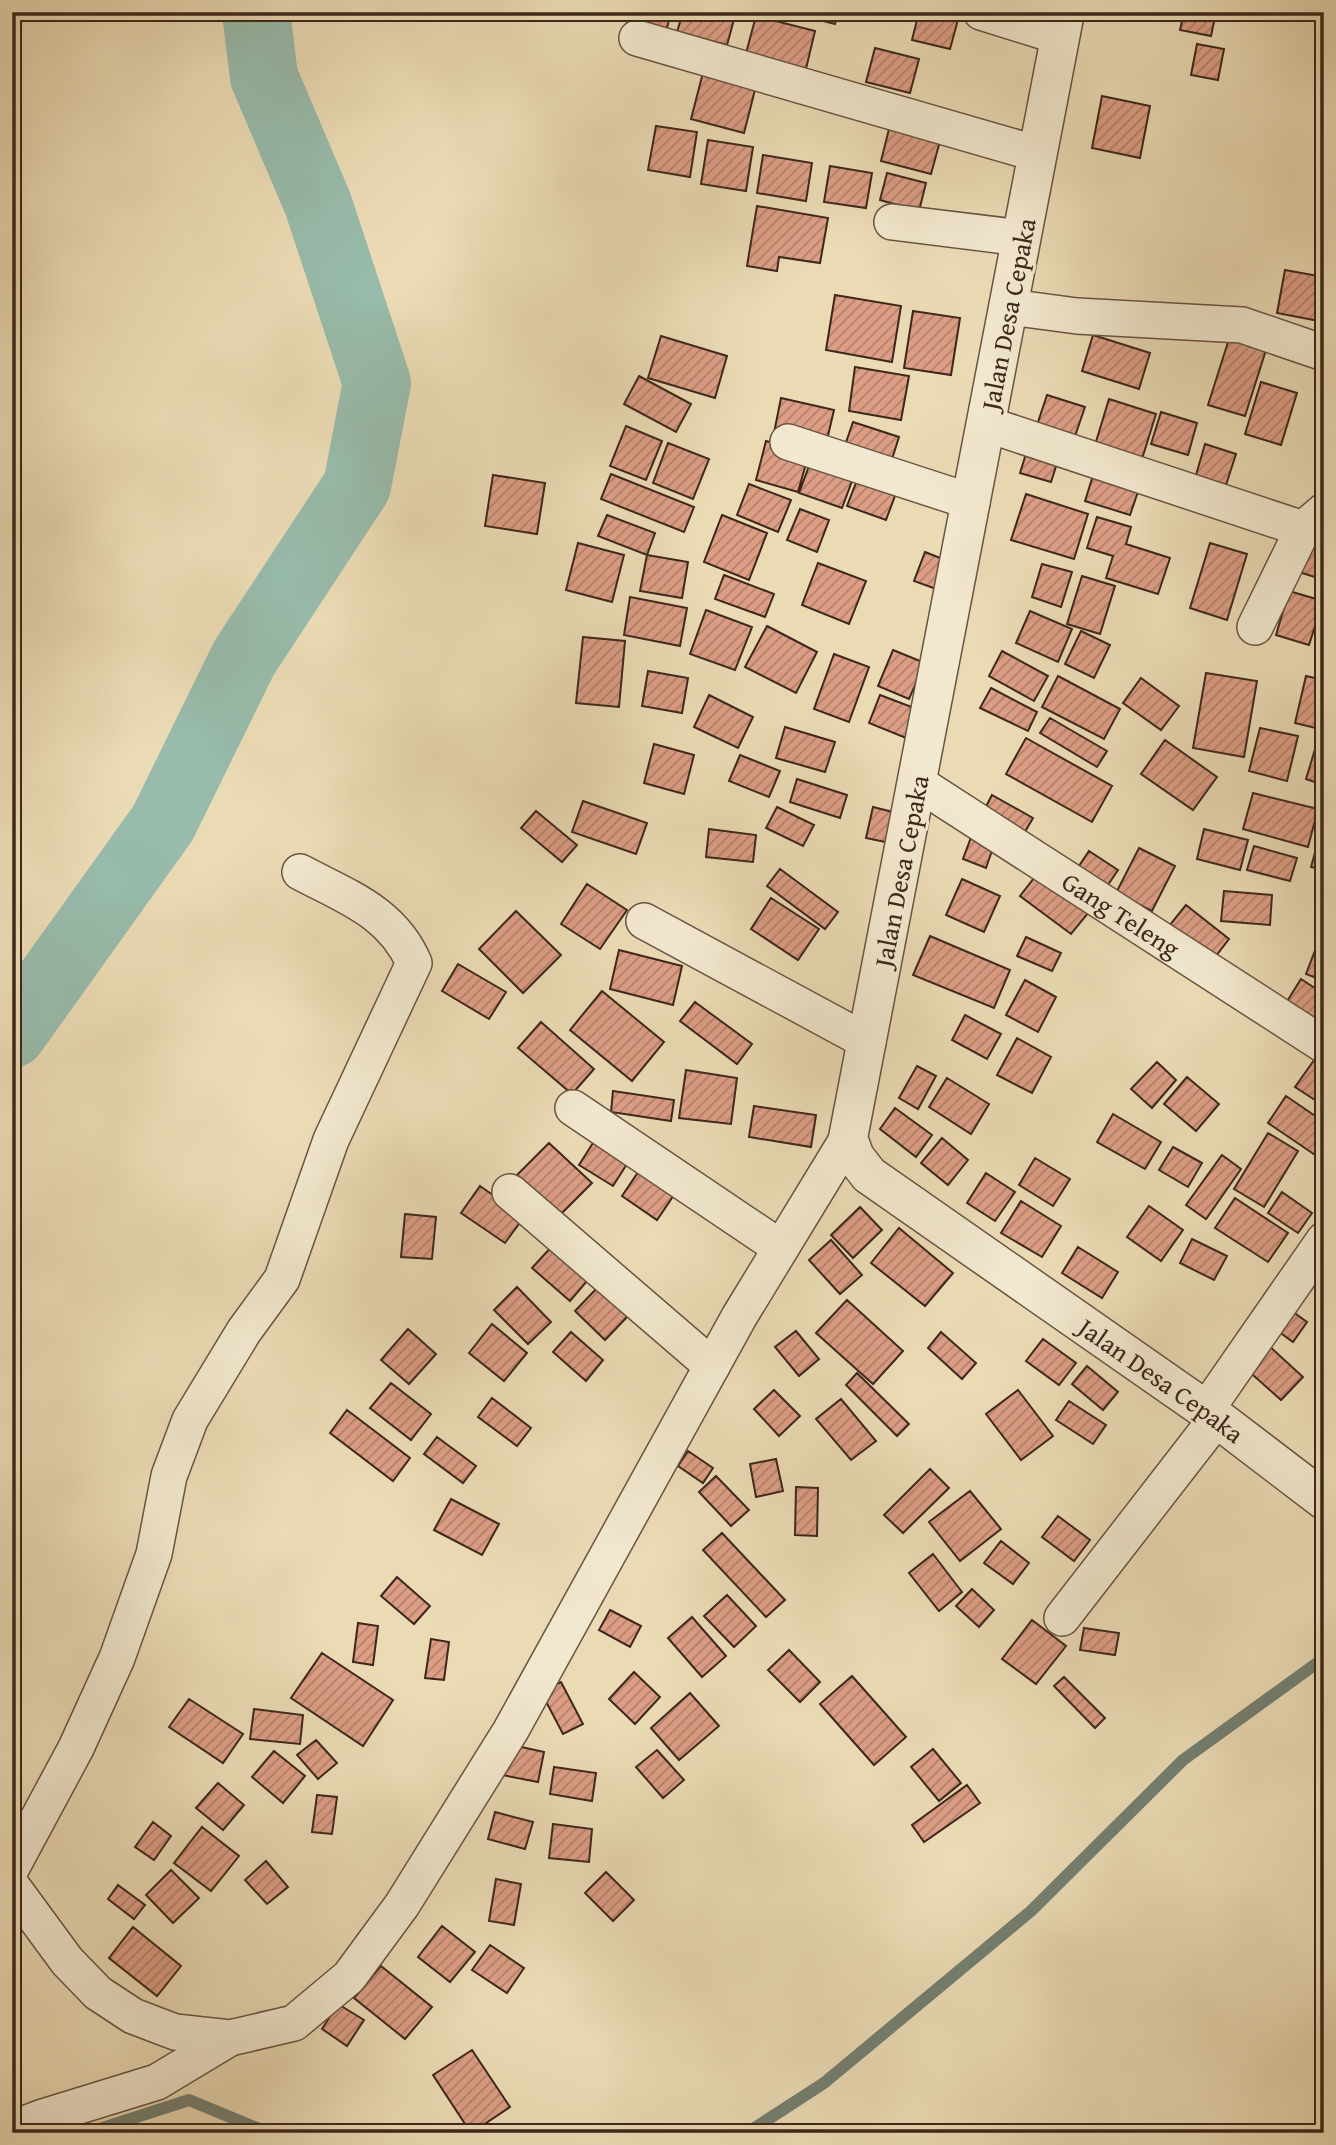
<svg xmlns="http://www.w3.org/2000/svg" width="1336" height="2145" font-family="'Gentium Book Plus',serif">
  <defs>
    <pattern id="building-hatch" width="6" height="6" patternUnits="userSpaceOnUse" patternTransform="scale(1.75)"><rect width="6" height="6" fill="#dd9e85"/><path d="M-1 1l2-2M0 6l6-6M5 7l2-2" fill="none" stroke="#b4816c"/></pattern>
  </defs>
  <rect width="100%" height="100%" fill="#ebdbb5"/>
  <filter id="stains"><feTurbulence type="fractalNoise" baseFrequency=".00286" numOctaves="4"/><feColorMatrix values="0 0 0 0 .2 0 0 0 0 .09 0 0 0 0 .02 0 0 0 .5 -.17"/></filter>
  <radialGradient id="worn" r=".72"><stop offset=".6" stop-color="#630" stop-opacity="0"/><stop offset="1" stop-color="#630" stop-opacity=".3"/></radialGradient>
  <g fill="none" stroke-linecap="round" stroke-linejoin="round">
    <!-- stream -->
    <path stroke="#748072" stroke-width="12" d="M87,2133L189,2100L269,2133
      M747,2133L824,2083L1031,1911L1183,1760L1324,1658"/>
    <!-- river -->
    <path stroke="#98bbab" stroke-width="68" d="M12,1034L163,823L244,658L357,486L377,383L318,204L264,77L256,12"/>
  </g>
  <!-- building -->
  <path fill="url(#building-hatch)" stroke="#3d271c" stroke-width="2" d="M636,12H671L666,32L633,24Z
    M683,12H736L727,45L677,32Z
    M797,12H838L835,24L796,14Z
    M919,12H945L959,16L950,49L912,40Z
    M1184,12H1216L1211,36L1180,30Z
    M756,16L815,31L805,73L745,57Z
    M1197,44L1224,49L1218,80L1191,75Z
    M875,48L919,59L910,93L866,82Z
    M705,65L758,78L744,133L691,119Z
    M1102,96L1150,106L1140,158L1092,148Z
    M892,117L943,130L931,174L881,161Z
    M656,126L697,132L690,177L648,170Z
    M708,140L753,147L746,191L701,184Z
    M763,155L812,163L806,201L757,193Z
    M830,166L872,173L866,208L824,202Z
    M887,173L926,183L919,211L880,200Z
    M757,206L828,218L820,263L779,257L777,271L747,266Z
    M1324,215V264L1315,262Z
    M1285,270L1324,277V322L1277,313Z
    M835,295L901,306L892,362L826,350Z
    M913,311L960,318L951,375L904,368Z
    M1093,335L1150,353L1139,389L1082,371Z
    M661,336L727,356L715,398L648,378Z
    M1229,339L1266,350L1245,416L1208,405Z
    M855,367L909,376L901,420L849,411Z
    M639,376L691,404L676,432L624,404Z
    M1261,382L1297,393L1281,445L1245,434Z
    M1047,395L1085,407L1074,439L1036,428Z
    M781,398L834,410L826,444L774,433Z
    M1109,399L1156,414L1142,459L1095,445Z
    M1161,412L1197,423L1188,455L1151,444Z
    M853,422L899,437L888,472L841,457Z
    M626,426L662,441L646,480L610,466Z
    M766,441L809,453L798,492L756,480Z
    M668,443L709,459L693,499L653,483Z
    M1029,444L1060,454L1051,482L1020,473Z
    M1205,444L1236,454L1226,485L1196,475Z
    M812,458L855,473L842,508L799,493Z
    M1096,466L1142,480L1130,515L1085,501Z
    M861,470L899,485L886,520L847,506Z
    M611,474L694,507L684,532L601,499Z
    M493,475L545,483L537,534L485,526Z
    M749,484L791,500L778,532L737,515Z
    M1026,494L1088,514L1074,559L1011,540Z
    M800,509L829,520L817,552L787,540Z
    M607,515L655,533L647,555L598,536Z
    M722,515L767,533L749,580L704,562Z
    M1097,517L1131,527L1126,544L1170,558L1158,594L1106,578L1113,556L1087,548Z
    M1310,527L1324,531V580L1296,571Z
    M578,543L624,555L612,602L566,590Z
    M1210,543L1247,554L1227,620L1190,608Z
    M925,552L958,565L947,593L914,581Z
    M647,555L688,562L682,598L640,591Z
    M818,563L866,581L849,624L802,605Z
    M1042,564L1072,572L1061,607L1032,597Z
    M724,575L774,594L765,617L715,599Z
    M1082,576L1115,586L1100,634L1067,624Z
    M1289,591L1323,601L1309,645L1276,635Z
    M630,597L687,608L680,646L624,635Z
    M706,610L752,627L735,670L690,654Z
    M1030,611L1072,629L1058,662L1016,643Z
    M767,626L817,652L796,693L745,667Z
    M1081,631L1110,645L1094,678L1065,664Z
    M583,637L625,641L619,707L576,703Z
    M893,650L925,663L909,699L878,686Z
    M1002,651L1048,676L1034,701L989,676Z
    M834,654L869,667L849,722L814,709Z
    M648,671L688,678L682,713L642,706Z
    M1206,673L1257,681L1244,757L1193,748Z
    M1058,676L1120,709L1104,739L1042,707Z
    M1306,676L1324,680V730L1295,723Z
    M1141,678L1179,706L1161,730L1123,703Z
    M991,688L1037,712L1028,731L980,708Z
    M709,695L753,717L738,748L694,727Z
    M880,695L917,709L906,738L869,723Z
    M1050,718L1107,751L1097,767L1040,733Z
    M785,727L835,742L825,772L776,758Z
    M1260,728L1298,736L1287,781L1249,771Z
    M1026,738L1112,786L1092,822L1006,774Z
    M1165,740L1217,777L1193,810L1141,774Z
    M654,744L694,755L684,794L644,783Z
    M1316,746L1324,748V785L1306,779Z
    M740,755L780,771L769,797L729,781Z
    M797,779L847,795L840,818L790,802Z
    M1253,793L1318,809L1308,847L1243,829Z
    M992,795L1033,818L1019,842L979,820Z
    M583,801L647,823L636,854L572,832Z
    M777,807L814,825L803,846L766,828Z
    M873,807L901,814L895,844L866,838Z
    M536,811L577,845L562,862L521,828Z
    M709,829L756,835L753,862L706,857Z
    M1204,829L1248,840L1240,870L1197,859Z
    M973,832L996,839L986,868L963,859Z
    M1320,835L1324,836V870L1311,867Z
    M1254,846L1297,858L1290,881L1247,870Z
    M1139,848L1175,866L1152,911L1116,893Z
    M1089,851L1118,870L1101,895L1073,875Z
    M780,869L838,912L825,929L767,886Z
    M1038,873L1089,912L1071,934L1020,896Z
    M962,879L1000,896L984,932L946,915Z
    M587,884L627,910L600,949L561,924Z
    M1224,891L1272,895L1270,925L1221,921Z
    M771,898L819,929L798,960L751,929Z
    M1186,905L1229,939L1209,965L1165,931Z
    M516,911L561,955L523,993L479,949Z
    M1321,935L1324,936V981L1306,974Z
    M930,936L1010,970L994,1008L913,975Z
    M1026,937L1061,953L1052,971L1017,956Z
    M619,950L682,966L673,1005L610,989Z
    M458,964L506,992L489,1019L442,991Z
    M1301,979L1324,994V1033L1281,1011Z
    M1025,980L1056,997L1038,1032L1006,1015Z
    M602,991L664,1042L632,1081L570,1030Z
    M695,1002L752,1044L737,1064L680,1021Z
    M965,1015L1001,1034L987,1059L952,1040Z
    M541,1022L594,1069L572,1094L518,1048Z
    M1017,1038L1051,1057L1032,1093L997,1075Z
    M1322,1049L1324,1050V1106L1295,1087Z
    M1157,1062L1176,1080L1152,1108L1131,1089Z
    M917,1066L936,1076L918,1109L899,1098Z
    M686,1070L737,1078L731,1124L679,1118Z
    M1187,1077L1219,1104L1196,1131L1164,1104Z
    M947,1078L989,1104L971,1134L929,1107Z
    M613,1091L674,1100L671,1121L611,1112Z
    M1286,1096L1324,1122V1155L1321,1159L1268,1123Z
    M754,1106L816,1115L811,1147L749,1137Z
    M895,1108L932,1135L916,1157L880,1129Z
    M1113,1114L1161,1142L1145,1169L1097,1142Z
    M1268,1133L1298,1151L1264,1207L1234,1189Z
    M598,1135L632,1156L613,1186L579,1165Z
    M942,1138L968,1160L948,1185L921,1163Z
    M549,1143L592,1183L559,1216L517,1175Z
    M1173,1147L1202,1163L1188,1187L1159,1170Z
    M1222,1155L1241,1169L1206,1219L1186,1205Z
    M1035,1158L1070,1179L1053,1206L1019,1185Z
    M643,1165L678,1189L657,1220L622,1196Z
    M986,1173L1015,1192L995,1221L967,1203Z
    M480,1186L524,1217L505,1243L461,1213Z
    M1282,1192L1312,1213L1298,1233L1268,1213Z
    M1235,1198L1288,1233L1268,1262L1215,1228Z
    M1021,1201L1061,1226L1042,1257L1001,1233Z
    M1149,1206L1183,1230L1161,1261L1127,1237Z
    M860,1207L882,1230L853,1258L831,1235Z
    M405,1214L436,1217L432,1259L401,1257Z
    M899,1228L953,1273L925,1306L871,1263Z
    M1192,1239L1227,1256L1214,1280L1180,1263Z
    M831,1240L862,1275L840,1294L809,1260Z
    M555,1243L592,1275L570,1301L532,1268Z
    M1078,1247L1118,1272L1102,1298L1062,1273Z
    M517,1287L551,1322L528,1344L494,1310Z
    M598,1287L628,1316L605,1340L575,1311Z
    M847,1300L903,1351L873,1384L816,1333Z
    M1282,1304L1307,1322L1293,1342L1267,1323Z
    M492,1324L527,1353L504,1381L469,1353Z
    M408,1329L436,1354L409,1384L381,1360Z
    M796,1331L819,1359L799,1376L775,1347Z
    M571,1332L603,1360L586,1381L553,1352Z
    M941,1332L976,1363L962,1379L928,1348Z
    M1043,1339L1076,1363L1059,1385L1026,1361Z
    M1267,1344L1303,1377L1281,1400L1245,1368Z
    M1087,1366L1118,1392L1103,1410L1072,1384Z
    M857,1373L909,1424L897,1436L846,1385Z
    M391,1383L431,1414L411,1440L370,1408Z
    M774,1390L800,1416L779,1436L754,1409Z
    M1018,1390L1053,1436L1021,1460L986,1414Z
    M492,1398L531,1428L517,1446L478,1417Z
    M841,1399L876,1441L851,1460L816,1419Z
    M1069,1401L1106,1425L1093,1444L1056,1420Z
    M347,1410L410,1458L393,1481L330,1433Z
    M437,1437L476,1466L463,1483L424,1454Z
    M688,1451L713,1468L703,1483L678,1466Z
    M776,1459L783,1491L756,1497L750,1464Z
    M930,1469L949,1488L903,1533L884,1515Z
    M716,1476L749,1510L731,1526L699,1492Z
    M796,1487L818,1488L817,1536L795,1535Z
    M970,1491L1001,1529L960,1561L929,1522Z
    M451,1499L499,1524L482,1555L434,1530Z
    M1058,1516L1090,1540L1074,1561L1042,1537Z
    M722,1533L785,1600L766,1617L703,1550Z
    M1001,1541L1029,1563L1013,1584L984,1563Z
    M933,1554L962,1592L939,1611L909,1573Z
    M397,1577L430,1606L414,1624L381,1596Z
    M972,1589L994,1610L979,1627L956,1606Z
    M727,1595L756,1626L734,1647L704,1616Z
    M610,1610L641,1626L630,1647L599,1630Z
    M692,1617L726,1656L702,1677L668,1638Z
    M1032,1620L1066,1646L1036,1684L1002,1659Z
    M358,1623L378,1626L373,1665L353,1662Z
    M1084,1628L1119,1633L1115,1655L1080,1650Z
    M431,1639L449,1642L444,1680L425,1678Z
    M789,1650L820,1682L800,1702L768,1670Z
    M322,1653L393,1700L363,1746L291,1698Z
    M634,1672L660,1697L635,1724L609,1699Z
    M852,1676L906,1737L874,1765L820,1704Z
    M1064,1677L1105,1718L1095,1728L1054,1686Z
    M561,1682L583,1724L563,1734L541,1692Z
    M690,1693L719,1726L679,1760L651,1728Z
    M189,1699L243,1734L223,1763L169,1727Z
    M254,1709L303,1715L300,1744L250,1739Z
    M316,1740L337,1763L318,1779L297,1755Z
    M508,1744L544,1752L538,1782L502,1775Z
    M933,1749L961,1783L939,1801L911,1767Z
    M657,1750L684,1780L663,1798L636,1767Z
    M274,1751L305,1776L283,1803L252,1777Z
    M554,1767L596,1773L592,1801L550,1794Z
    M218,1783L244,1805L223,1830L196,1808Z
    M967,1785L980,1803L924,1842L912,1825Z
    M317,1795L337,1797L332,1834L312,1832Z
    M495,1812L533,1822L525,1849L488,1839Z
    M153,1822L171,1836L154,1860L135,1847Z
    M553,1824L592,1829L589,1862L549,1858Z
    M202,1827L239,1856L211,1891L174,1863Z
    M266,1861L288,1887L267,1904L245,1880Z
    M171,1870L199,1898L173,1923L146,1895Z
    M606,1872L634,1900L613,1921L585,1893Z
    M496,1879L521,1884L514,1925L489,1921Z
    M118,1885L145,1905L134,1919L108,1899Z
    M442,1926L475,1952L450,1982L418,1957Z
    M133,1927L181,1966L157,1996L109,1958Z
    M490,1945L524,1968L507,1993L472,1970Z
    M381,1966L432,2007L405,2039L354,1998Z
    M338,2004L364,2020L347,2046L322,2029Z
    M472,2050L510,2107L471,2133L433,2075Z"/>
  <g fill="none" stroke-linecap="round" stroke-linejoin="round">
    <!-- minor casing -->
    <g stroke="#685442" stroke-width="38">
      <g id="minor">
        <path d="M981,12L1061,37"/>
        <path d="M637,38L1038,154"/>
        <path d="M892,222L1022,238"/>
        <path d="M1009,307L1077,316L1242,325L1324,353"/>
        <path d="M986,424L1303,529L1324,511"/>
        <path d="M788,442L972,502"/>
        <path d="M1255,627L1303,529"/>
        <path id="s1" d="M918,783L1324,1045"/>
        <path d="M644,921L868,1042"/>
        <path d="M573,1108L781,1248"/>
        <path d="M510,1192L712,1366"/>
        <path d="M1206,1410L1324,1240"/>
        <path d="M1062,1618L1217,1418"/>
        <path d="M12,1867L76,1748L117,1658L154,1554L169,1476L190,1420L244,1331L282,1279L331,1140L414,963C392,912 347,897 300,872"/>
        <path d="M12,1886L67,1961L98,1993L133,2016L175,2032L230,2038L294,2023L349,1977L402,1905L511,1730L739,1317L848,1138"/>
        <path d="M12,2129L40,2118L157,2082L230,2038"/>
      </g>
    </g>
    <!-- tertiary casing -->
    <g stroke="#685442" stroke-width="41">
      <g id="tertiary">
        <path id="s2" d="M1065,12L848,1138L855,1157L869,1175L1206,1410L1324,1500"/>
      </g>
    </g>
    <!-- minor -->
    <use href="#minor" stroke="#f2e8cf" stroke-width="35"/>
    <!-- tertiary -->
    <use href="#tertiary" stroke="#f2e8cf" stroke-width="38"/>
  </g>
  <g text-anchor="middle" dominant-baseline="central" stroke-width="6" stroke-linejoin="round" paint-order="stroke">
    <!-- street labels -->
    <g font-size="26" fill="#3d271c" stroke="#f2e8cf">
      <text transform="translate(1008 314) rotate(-79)">Jalan Desa Cepaka</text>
      <text transform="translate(901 871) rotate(-79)">Jalan Desa Cepaka</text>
      <text stroke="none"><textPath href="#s1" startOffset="242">Gang Teleng</textPath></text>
      <text stroke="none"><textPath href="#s2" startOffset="1547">Jalan Desa Cepaka</textPath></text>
    </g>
  </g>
  <!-- margin -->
  <rect width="1336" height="2145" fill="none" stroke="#ebdbb5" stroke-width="42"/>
  <rect x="14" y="14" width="1308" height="2117" fill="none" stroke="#3d271c" stroke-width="3.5"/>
  <rect x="21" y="21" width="1294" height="2103" fill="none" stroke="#3d271c" stroke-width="2"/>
  <rect width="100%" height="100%" filter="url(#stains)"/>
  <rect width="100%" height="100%" fill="url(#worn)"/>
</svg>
